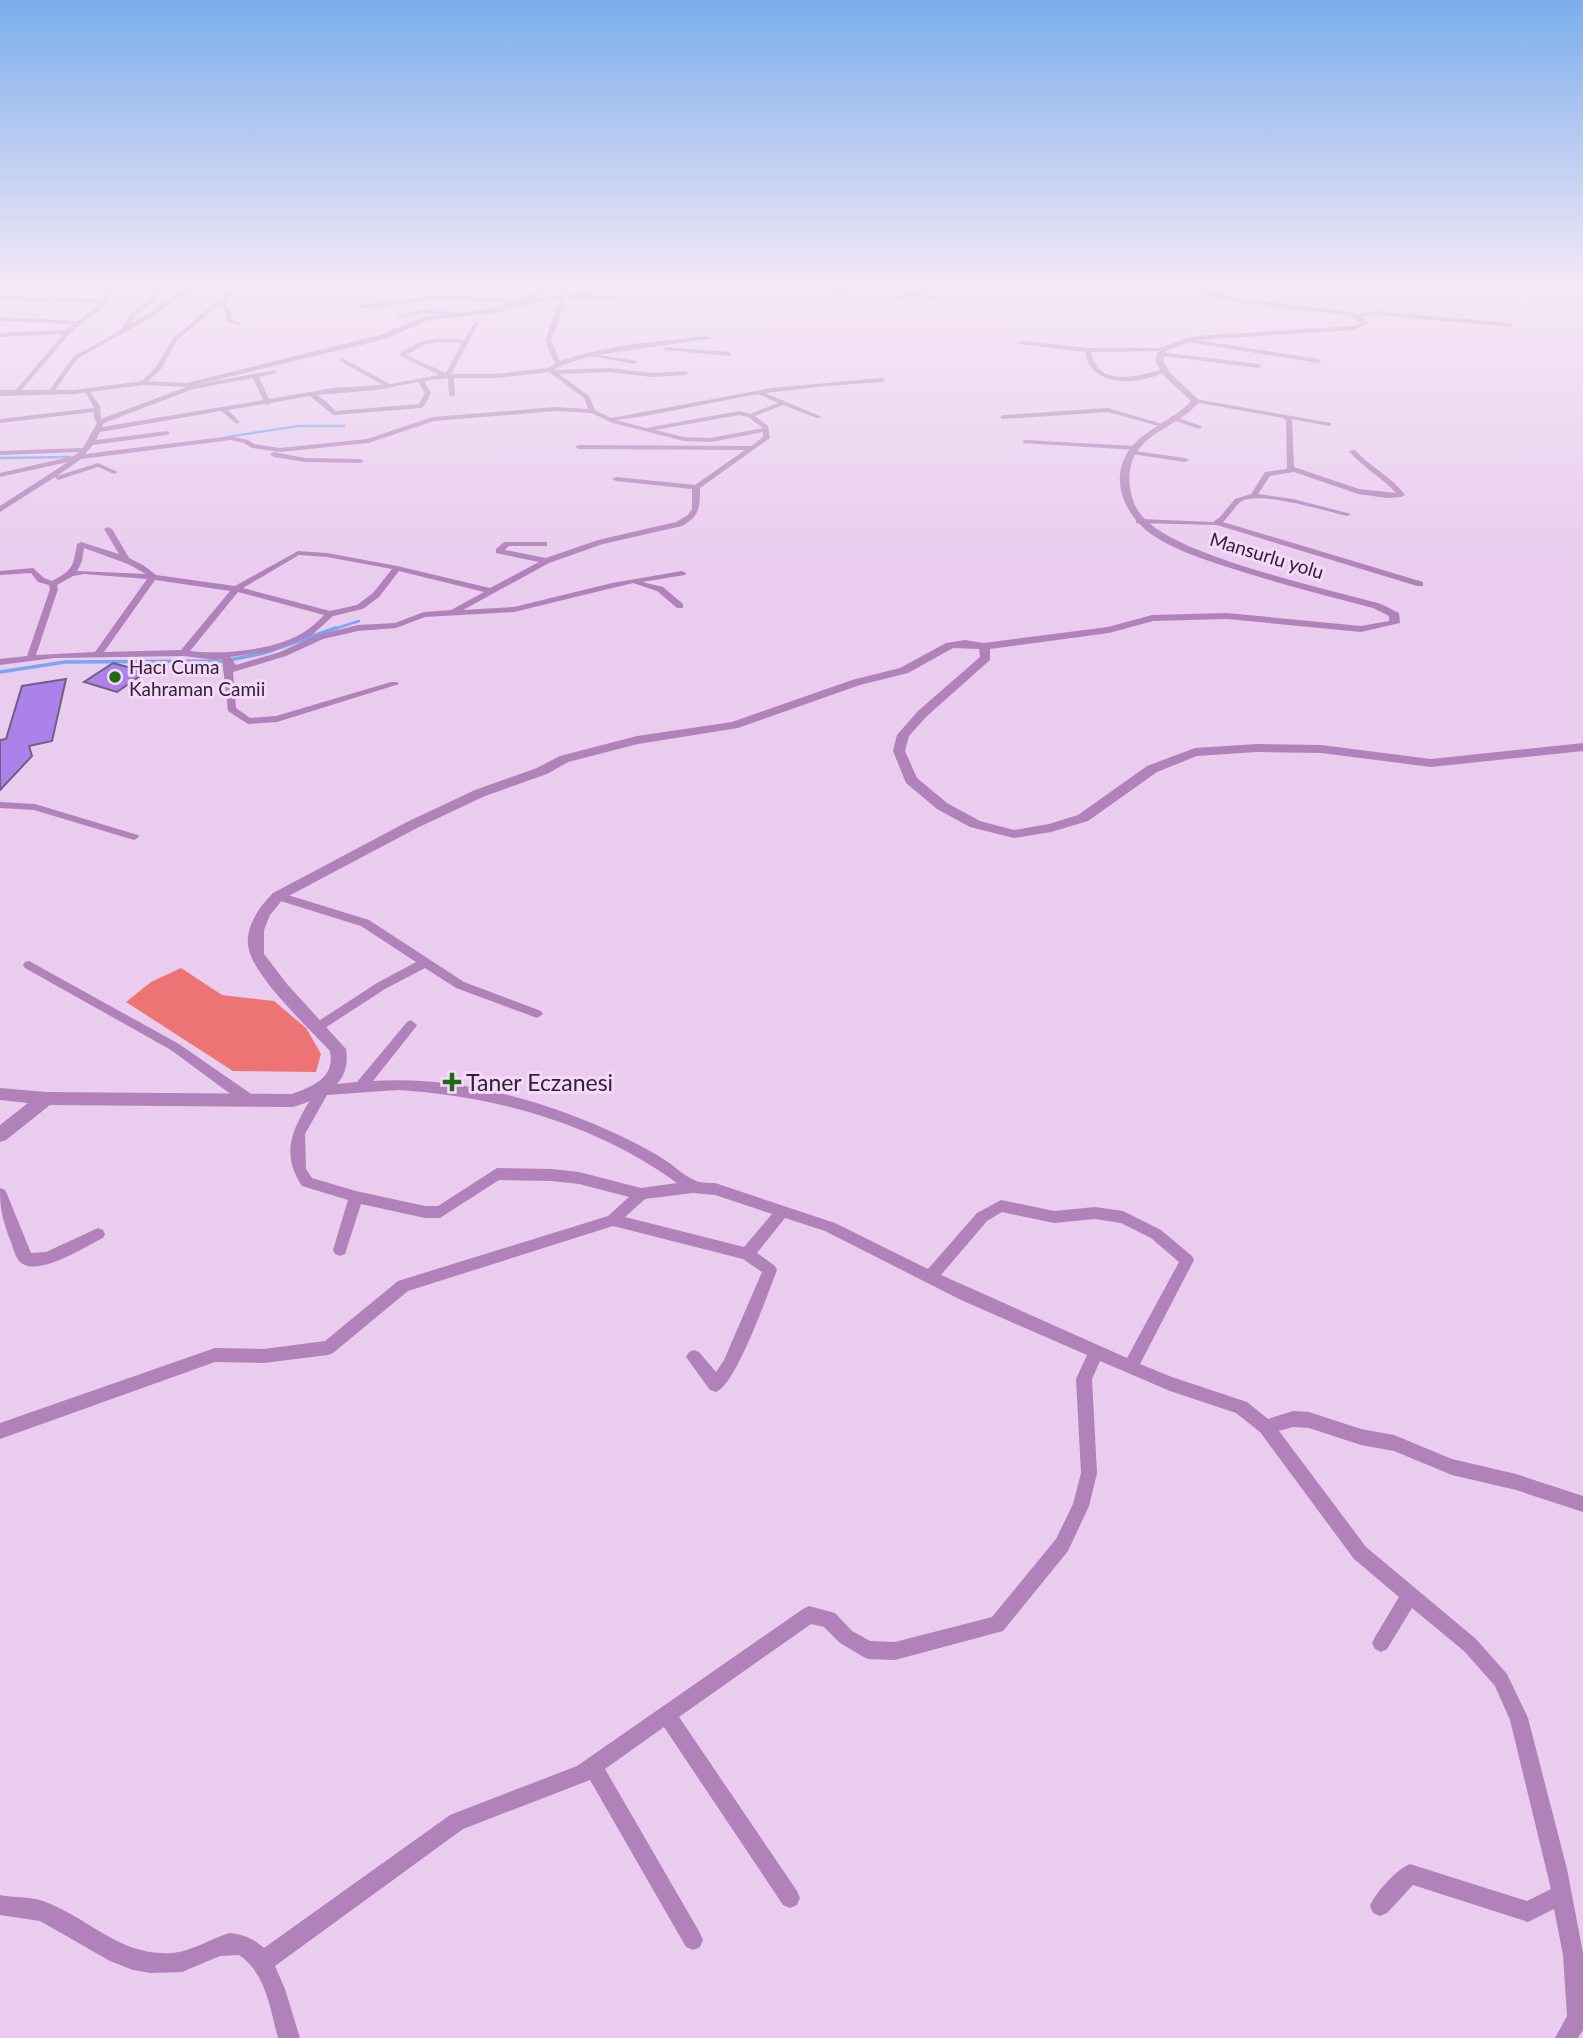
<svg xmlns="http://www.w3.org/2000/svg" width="1583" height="2038" font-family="Lato,sans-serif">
  <rect width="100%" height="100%" fill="#e9ccee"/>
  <!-- forest -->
  <path fill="#ee7374" d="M181,968L222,995L274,1001L306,1028L321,1054L316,1072L233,1071L126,1002L151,982Z"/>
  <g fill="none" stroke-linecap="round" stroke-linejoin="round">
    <!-- stream-far1 -->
    <path stroke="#79a5f2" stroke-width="2.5" d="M227,437L298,426H344
      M0,458L70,457
      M331,630L359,621"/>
    <!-- stream -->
    <path stroke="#79a5f2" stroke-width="3.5" d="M0,672L65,662L224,661L264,653L336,628"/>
  </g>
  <!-- building -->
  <path fill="#ac82ea" stroke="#6d6184" stroke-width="2" d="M113,663L146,672L117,692L84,682Z
    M66,679L52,741L29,746L32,756L0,790V740L6,739L22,686Z"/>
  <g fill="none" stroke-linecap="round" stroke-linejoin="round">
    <!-- minor -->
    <path fill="#b182ba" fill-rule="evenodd" d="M77,283H114V286L108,302L70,333L20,392H16V390L63,334L0,337V333L66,330L74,324L0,321V317L78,321L101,303L0,300V296L104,299L107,287Z
      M159,283H165L154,301L135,316L131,324L151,313L190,283H197L155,315L77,359L54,392H50L49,391L73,357L122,329L131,314L150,299Z
      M239,283H246L223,302L231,309V319L240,323V325L226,321L225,310L219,305L177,340L161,369L145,384H141V382L156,367L173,338Z
      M348,283L380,286L452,283L380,290Z
      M461,283H488L485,285Z
      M595,283H610L633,288L630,290Z
      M689,283H697L705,288L700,289Z
      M823,283H830L835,288L855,291C844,295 832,291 823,283Z
      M921,283H927L926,291L922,293L940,299V301L917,296L891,299L888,297L911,294L920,290Z
      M1226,283L1258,286L1299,283L1258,290Z
      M1493,283H1502L1508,286L1505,288Z
      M565,293L619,297L616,299L561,298L565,303L551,341L560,361C599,348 641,342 681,339C692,338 705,335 714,338L598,355L637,361L635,364L591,356L563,365L554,370L610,368L651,373L686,371L689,373L686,375L651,377L610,372L559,374L589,396L595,410L611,418L772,388L882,378L885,380L882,382L827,386L765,393L822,417L817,418L783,405L755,416L768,426L770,438L700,488C700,507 700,516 682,526L603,544L549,563L463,610L514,607L612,583L682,571L686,573L685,575L642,582L663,587L683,604V608H677L657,591L633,583L514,612L425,617L396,628L358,631L323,639L286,656L233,672L236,708L250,718L276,716L391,682H397L399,684L277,722L248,724L228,711L222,659L215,660L184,656L55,658L0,665V659L27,656L50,589L49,585L38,582L31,573L0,575V571L33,568L44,578L52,581C73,570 73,567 77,544L81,542L119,554L104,529L108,527L112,529L129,558L143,565L156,575L235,586L298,551L327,553L397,566L490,588L539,562L496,553V549L504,542H547V546H509L505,550L546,558L598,540L676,522L688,515L692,509V489L616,481L612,479L616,477L695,485L745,450L578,449L575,447L578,445L751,446L763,437V432L711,442L684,441L613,423L591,413L556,411L434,421L368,443L280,452L252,448L244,443L231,440L81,459L57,476L98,463L118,472L114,474L98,467L58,480L55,477L0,512V506L68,462L0,477V473L74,456L79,452L0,455V451L83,448L97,423L94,418V412L0,423V419L94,408L85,391L88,389L100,406L101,419L189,386L275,370L277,373L259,377L269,399L333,388L383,385L340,361L342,358L390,384L439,375L399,355C417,339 441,336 464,340L476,321L479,323L451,374H496L548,368L555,364L545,341L559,303L556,299L511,308L509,305L515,303L439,299L368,309L353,306L439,295L518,300L521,302ZM440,342L462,343L446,373L406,355L426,344ZM549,372L584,398L588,409L556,407L433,417L367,439L280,448L254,444L248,440L231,436L85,454L93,445L167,435L170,433L167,431L96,440L100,432L221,411L237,424L240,422L228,410L265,404L268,405L271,403L310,396L333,415L421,408L424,406L431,393L424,381L448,378L449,395L452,397L455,395L454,378H496ZM253,378L263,400L102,427L104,423L193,389ZM418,382L425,393L419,404L335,411L327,402L317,395L377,390ZM758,394L778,403L750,414L739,411L646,428L616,420L645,416ZM739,415L748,417L763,428L711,438L684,437L655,430ZM84,548L128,564L146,574L77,571L82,561ZM299,555L327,557L392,569L373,593L357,605L330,611L243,588ZM399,571L484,592L451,610L424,612L395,623L358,625L317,635L280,652L236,665L230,657L273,651L312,635L333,616L363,609L379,597ZM84,574L147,579L95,652L36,655L58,589L57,585L73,576ZM155,580L230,591L181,650L104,652ZM238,592L324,615C319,620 313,626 307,630C280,650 223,655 190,651Z
      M423,309L450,312L453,314L450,316L423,313L399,318L396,316Z
      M1376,311L1510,323L1513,325L1510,327L1376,315L1353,317L1350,315Z
      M1183,338L1318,359L1321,361L1318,363L1181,341Z
      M1021,341L1088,348H1162L1164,351L1091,352C1098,389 1140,376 1166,368L1169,370C1143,385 1091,390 1085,352L1019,344Z
      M666,347L729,352L732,354L729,356L664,350Z
      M1159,352L1259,364L1262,366L1259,368L1157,355Z
      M1196,399L1331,423V425L1329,426L1292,419L1294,467L1359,489L1396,493C1382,477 1363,468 1349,451L1355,450C1370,467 1391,476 1405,495L1401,497L1387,498L1358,494L1294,472L1270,476L1258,494L1293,499L1351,514L1347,516C1326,511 1259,491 1242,501C1234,506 1230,516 1223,522L1423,582V586H1417L1217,525L1136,523V519H1139L1213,522L1220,517L1235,499L1251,494L1265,472L1287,469L1286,420L1283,418L1194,402L1193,401Z
      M1108,408L1165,425L1162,427L1108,412L1003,419L1000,417L1003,415Z
      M1172,416L1201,426L1202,427L1199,429L1170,419V417Z
      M1025,440L1136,446L1139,448L1136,450L1023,443V441Z
      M1134,451L1185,458L1189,460L1185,462L1132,454L1130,453Z
      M274,452L305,458L360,459L364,461L360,463L305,462L274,457L270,454Z
      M0,802L35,804L138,835L139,837L134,840L34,810L0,808Z
      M278,892L369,920L464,982L541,1011L543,1014L537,1018L456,988L425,968L385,989L322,1030H314L312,1027L314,1024L377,983L416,962L361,926L274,899L272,896Z
      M29,961L179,1044L254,1096L255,1100L254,1104H244L171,1050L25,968L23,965L25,962Z
      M411,1020L417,1025L415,1028L373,1081C457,1075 546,1101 621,1136C637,1144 653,1152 668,1162C676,1168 685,1176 694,1180C700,1183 708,1183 715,1183L835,1223L928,1269L977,1213L1001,1200L1054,1211L1095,1207L1123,1211L1161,1230L1192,1256L1194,1260L1140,1364L1172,1377L1247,1402L1268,1419L1293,1411L1309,1412L1361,1429L1394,1435L1452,1459L1516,1474L1583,1496V1512L1516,1490L1452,1475L1394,1451L1361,1445L1309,1428L1293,1427L1279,1431L1366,1547L1476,1639L1507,1674L1528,1718L1567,1869L1583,1953V2030L1578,2038H1555L1567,2016L1563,1955L1554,1909L1528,1922L1413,1885L1387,1913L1380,1916L1373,1913L1370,1906C1375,1893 1397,1869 1410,1864L1527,1901L1551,1889L1510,1720L1495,1686L1464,1651L1412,1608L1387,1649L1381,1652L1375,1649L1372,1643L1375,1637L1399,1597L1354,1559L1260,1432L1236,1413L1170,1391L1100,1361L1092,1379L1097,1473L1089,1506L1068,1551L1003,1631L895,1660L868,1659L862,1656L840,1643L824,1627L811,1624L679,1717L797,1891L800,1898L797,1905L790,1908L783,1905L664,1727L605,1769L700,1933L703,1940L700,1947L693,1950L686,1947L590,1780L463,1829L275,1966L285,1989L300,2038H278C270,2009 266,1973 239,1955L220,1956L182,1972L151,1973L133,1970L110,1961L40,1921L0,1915V1895C14,1898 29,1896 43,1901C90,1918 120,1957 173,1953C193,1951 211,1938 230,1933C243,1934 254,1939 264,1948L450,1815L577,1766L803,1609L809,1606L835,1613L852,1631L870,1641L895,1642L992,1617L1056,1539L1073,1504L1081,1473L1076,1379L1087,1355L961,1300L825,1231L785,1218L757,1253L775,1266L777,1270C768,1293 736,1385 716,1392L710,1390L686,1357L689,1352L694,1350L699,1352L716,1372L724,1360L762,1272L743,1259L613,1226L408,1291L333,1353L328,1355L264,1363L215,1362L0,1439V1423L215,1348L264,1349L325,1341L398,1281L608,1216L629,1197L579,1184L552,1181L499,1180L440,1218H425L361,1204L345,1254L340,1256L335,1254L333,1250L348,1200L302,1186C276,1147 299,1121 318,1086L357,1082L407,1022ZM398,1090C497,1096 597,1125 677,1183L641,1188L579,1172L552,1169L497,1168L438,1206H425L356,1191L312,1178L306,1169L305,1134L327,1095ZM693,1193L715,1195L772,1214L744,1247L625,1217L645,1199ZM1002,1212L1054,1223L1095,1219L1121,1223L1151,1238L1179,1262L1127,1358L941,1275L987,1221Z
      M0,1188L5,1190L7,1194L31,1253L46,1252L98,1228L103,1230L105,1234L103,1238C85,1247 44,1273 25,1265C16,1262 14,1250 11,1242C3,1221 0,1211 0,1188Z"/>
    <!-- tertiary -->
    <path fill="#b182ba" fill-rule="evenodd" d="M558,283H568L501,312L425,321L386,339L187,387L143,385L74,394L0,396V390H74L143,381L187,383L380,335L423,317L497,308Z
      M1159,283H1172L1240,299L1339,310L1356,313L1369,323L1354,330L1196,340L1166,351L1163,361L1170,373L1200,401C1183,423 1149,430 1135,455C1125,472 1129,501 1142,516C1177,557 1325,588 1381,604L1399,613L1400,623L1361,632L1227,619L1153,621L1109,633L990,649V660L926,717L909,736L905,751L917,778L947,803L980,821L1014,830L1049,824L1078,815L1147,766L1195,748L1257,744L1321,745L1431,759L1583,743V751L1431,767L1321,753L1257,752L1197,756L1157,772L1088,821L1051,832L1014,838L970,827L937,809L906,783L893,751L897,735L918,711L980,657L979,649L953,648L908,673L860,685L738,728L638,744L568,762L547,774L485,796L417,828L283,899L270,915L264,930V954L287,984L346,1049C352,1085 322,1098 293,1107L50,1105L6,1140L0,1142V1125L28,1103L0,1100V1088L46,1092L292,1094C314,1086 335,1078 330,1051C309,1028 251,975 248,945C246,925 260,906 273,893L407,822L475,790L537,768L560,756L637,736L732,722L852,680L900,668L946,643L965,640L984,643L1108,627L1152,615L1227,613L1361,626L1389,621V616L1373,608C1323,595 1273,582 1224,566C1200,558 1172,549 1151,534C1127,517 1110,483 1126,455C1141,429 1172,422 1191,401L1164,376L1155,361L1159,348L1195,336L1353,326L1360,323L1351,317L1339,314L1240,303Z"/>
  </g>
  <!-- sky -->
  <linearGradient id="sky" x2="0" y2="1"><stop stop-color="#7baeec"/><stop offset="0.5" stop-color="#f5e8f7"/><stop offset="1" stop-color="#f5e8f7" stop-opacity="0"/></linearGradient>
  <rect width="1583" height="569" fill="url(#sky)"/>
  <!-- markers -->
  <g fill="#1e6d10" stroke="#f6d9fb" stroke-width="2.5">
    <circle cx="115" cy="677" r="7"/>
    <path d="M448.5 1071.5h7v7h7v7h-7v7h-7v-7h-7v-7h7z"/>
  </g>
  <g text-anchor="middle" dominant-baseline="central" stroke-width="6" stroke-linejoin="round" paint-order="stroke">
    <!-- far-street labels -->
    <g font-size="19" fill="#2f2431" stroke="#f6d9fb">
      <text transform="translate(1267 555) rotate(17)">Mansurlu yolu</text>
    </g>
    <!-- far-poi labels -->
    <g font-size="19" fill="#2f2431" stroke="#f6d9fb" text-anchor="start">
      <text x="129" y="666">Hacı Cuma<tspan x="129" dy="22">Kahraman Camii</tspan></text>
    </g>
    <!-- poi labels -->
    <g font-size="23" fill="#2f2431" stroke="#f6d9fb" text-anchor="start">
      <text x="466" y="1082">Taner Eczanesi</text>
    </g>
  </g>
</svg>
